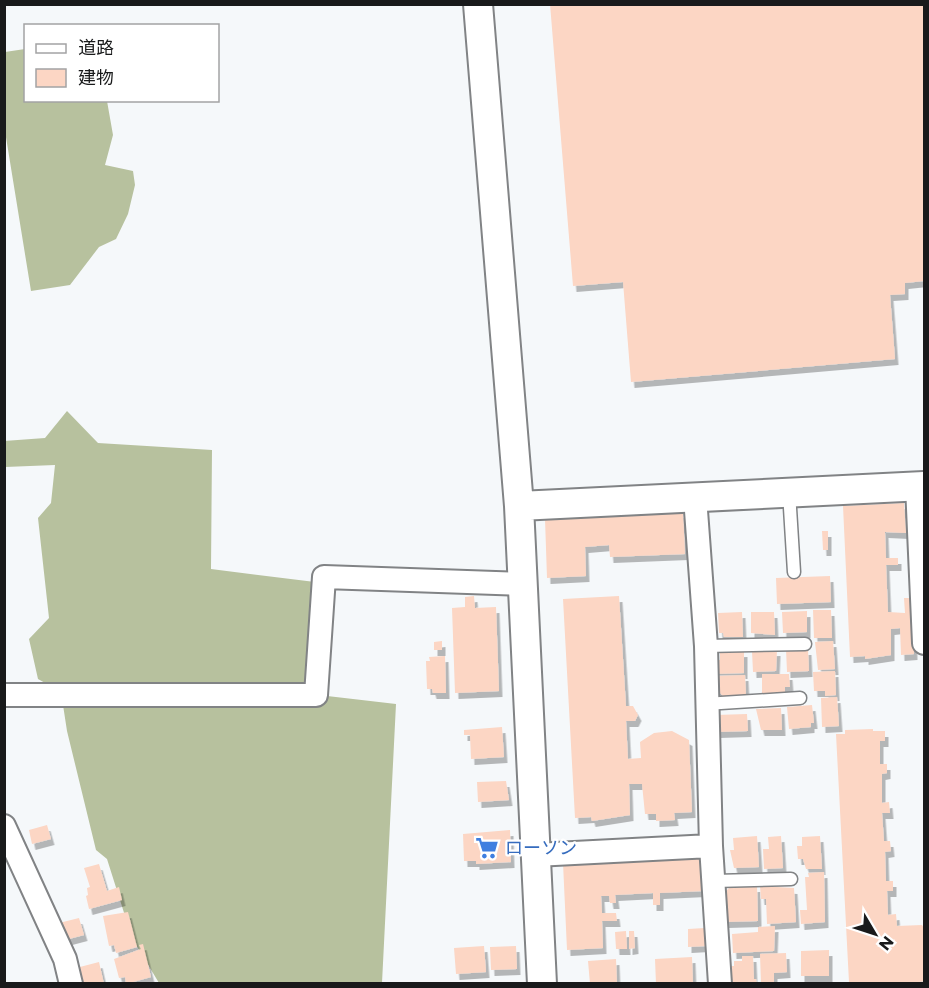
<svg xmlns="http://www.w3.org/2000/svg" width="929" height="988" font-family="Montserrat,'Noto Sans JP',sans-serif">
  <defs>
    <filter id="shadow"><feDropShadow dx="3.5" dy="6" stdDeviation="0" flood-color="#0004"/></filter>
  </defs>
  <rect width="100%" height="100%" fill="#f5f8fa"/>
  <!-- forest -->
  <path fill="#b7c19e" d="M25,49L26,100L107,101L113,135L105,165L133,171L135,185L128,214L116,239L99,247L70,285L31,291L5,131V52Z
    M67,411L98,443L212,450L211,569L315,582L310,694L396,704L382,983H159L132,938L107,859L96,850L67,731L61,692L38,679L29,639L49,618L38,518L51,503L55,465L5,467L4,441L45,438Z"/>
  <!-- building -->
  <path fill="#fcd6c4" filter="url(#shadow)" d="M550,4H924V281L905,283V294L890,295L895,359L631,382L623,282L573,286Z
    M904,503L906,533L885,532L886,558H898V565H886L888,612L905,613L904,598H912L914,654L901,655L900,628L891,629V655L865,659V656L850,657L843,506Z
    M683,512L685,554L610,557L609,545L585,547L586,576L547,578L545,519Z
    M822,531H828V550H823Z
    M830,576L831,602L777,604L776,578Z
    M474,596L475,608L496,607L499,691L455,693L452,608L465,607V597Z
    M619,596L626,706H633L638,715L635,721H626L628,759L641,758L640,742L654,733L672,731L689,740L692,812L674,813L675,820L656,821V814H645L642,784H629L630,815L592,821L591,817L575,818L563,599Z
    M813,610H831L832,638H814Z
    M807,611V632L783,633L782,612Z
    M742,612L743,637H724L723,633H719L718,613Z
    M751,612H774L775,635L751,633Z
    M442,641V650H434V642Z
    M833,641L835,669L818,670L815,642Z
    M786,649H808L809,671L787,672Z
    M777,650L776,671L753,672L752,651Z
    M744,651V673L714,674V660H720V652Z
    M445,656L446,693H433L432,689H427L426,661H430L429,657Z
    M835,671L836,695L825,696V691H814L813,672Z
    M762,674H789L790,687H785V693H762Z
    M745,675L746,695L723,696L716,689V676Z
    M837,697L839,726L822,727L821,698Z
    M812,705L814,723H811V727L789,729L787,707Z
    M781,708L782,730H761L756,709Z
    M747,714L748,731L716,732L715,715Z
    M502,727L504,757L471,759L470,735H464V730Z
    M873,729V731H885V741H880V764H887V773L882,774V803L889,802L890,813H882L884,841H890L891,851L885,852L886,881H893V891H887L888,915L896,914L897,926L922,925L924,928V981L915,983L849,982L836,734H845V730Z
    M506,781L509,800L478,802L477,782Z
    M47,825L51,839L32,844L29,830Z
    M510,830L511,862L476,864V861H464L463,834Z
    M757,836L759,867L734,868L730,850H734L733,838Z
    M781,836L783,868L764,869L763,849H769L768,837Z
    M820,836L822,869H806L803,859H798L797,846H802V837Z
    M701,856L703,891L660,893V905H653V893L615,895L616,903H610L609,896H601L602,913H616L617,921H602L603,948L567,950L563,863Z
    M99,864L107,891L119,887L122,900L89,909L86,896L88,895L87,888L90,887L84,868Z
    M824,872L825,922L801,924L800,910H807L805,877H809L808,873Z
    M757,886L758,921L725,922L724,893L730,887Z
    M760,886L794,888L796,922L767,924L766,899H761Z
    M128,912L137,947L116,953L114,945L109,946L103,916Z
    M79,918L84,935L65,940L59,923Z
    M775,926L774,951L733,953L732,934L758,932V927Z
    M705,928L706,946L688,947V929Z
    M626,931L627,949H616L615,932Z
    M629,931H634L635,948L629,949Z
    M143,944L151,977L126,984L125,977L119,978L114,959L141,949L139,945Z
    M484,946L486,972L456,974L454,948Z
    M516,946L517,969L491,970L490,947Z
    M829,950V976H801V951Z
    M786,953L787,972L774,973V984H761L760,954Z
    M742,956H753L754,979H756L757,984H734L731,979V966H734V961H742Z
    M692,957L693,984H656L655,959Z
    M616,959L617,984H590L588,961Z
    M99,962L104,984H80L76,968Z"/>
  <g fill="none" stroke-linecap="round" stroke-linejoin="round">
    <!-- service casing -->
    <g stroke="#818385" stroke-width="15">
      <path id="service" d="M789,492L794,572
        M706,646L805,644
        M705,704L800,698
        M714,881L791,879"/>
    </g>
    <!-- minor casing -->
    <g stroke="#818385" stroke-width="26">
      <path id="minor" d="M917,486L924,643
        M695,497L706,646L711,846L720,984
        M4,695H316L324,577L523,584
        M4,826L65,959L71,984
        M535,855L711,846"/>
    </g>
    <!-- tertiary casing -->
    <g stroke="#818385" stroke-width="32">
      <path id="tertiary" d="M478,4L519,506L542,984
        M519,506L924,486"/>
    </g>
    <!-- service -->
    <use href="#service" stroke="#fff" stroke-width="12"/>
    <!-- minor -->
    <use href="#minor" stroke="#fff" stroke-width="22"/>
    <!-- tertiary -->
    <use href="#tertiary" stroke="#fff" stroke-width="28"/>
  </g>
  <!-- icons -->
  <defs>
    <g id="supermarket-bare" transform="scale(1.8)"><path d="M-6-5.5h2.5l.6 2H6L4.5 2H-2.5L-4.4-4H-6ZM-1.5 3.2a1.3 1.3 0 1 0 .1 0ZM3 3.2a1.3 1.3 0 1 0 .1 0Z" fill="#3f7fe0" stroke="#fff" stroke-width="2.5" paint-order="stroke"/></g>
  </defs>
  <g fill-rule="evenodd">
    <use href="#supermarket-bare" x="487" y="848"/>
  </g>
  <g text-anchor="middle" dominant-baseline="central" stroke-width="4.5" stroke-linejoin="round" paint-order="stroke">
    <!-- shop labels -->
    <g font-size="18" fill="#366cbe" stroke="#fff" text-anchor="start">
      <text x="505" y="848">ローソン</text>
    </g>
  </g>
  <!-- border -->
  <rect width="929" height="988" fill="none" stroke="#191a1b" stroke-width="12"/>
  <!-- legend -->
  <rect x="24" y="24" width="195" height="78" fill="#ffffff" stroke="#a3a3a4" stroke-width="1.5"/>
  <rect x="36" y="44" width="30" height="9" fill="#ffffff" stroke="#a3a3a4" stroke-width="1.5"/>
  <text x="78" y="54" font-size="18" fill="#191a1b">道路</text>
  <rect x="36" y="69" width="30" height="18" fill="#fcd6c4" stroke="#a3a3a4" stroke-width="1.5"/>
  <text x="78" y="84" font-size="18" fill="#191a1b">建物</text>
  <!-- north arrow -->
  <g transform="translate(875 934) rotate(129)" stroke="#ffffff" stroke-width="4.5" paint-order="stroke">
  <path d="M0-4.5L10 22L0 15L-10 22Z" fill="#191a1b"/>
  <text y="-9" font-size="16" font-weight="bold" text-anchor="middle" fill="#191a1b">N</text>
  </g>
</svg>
